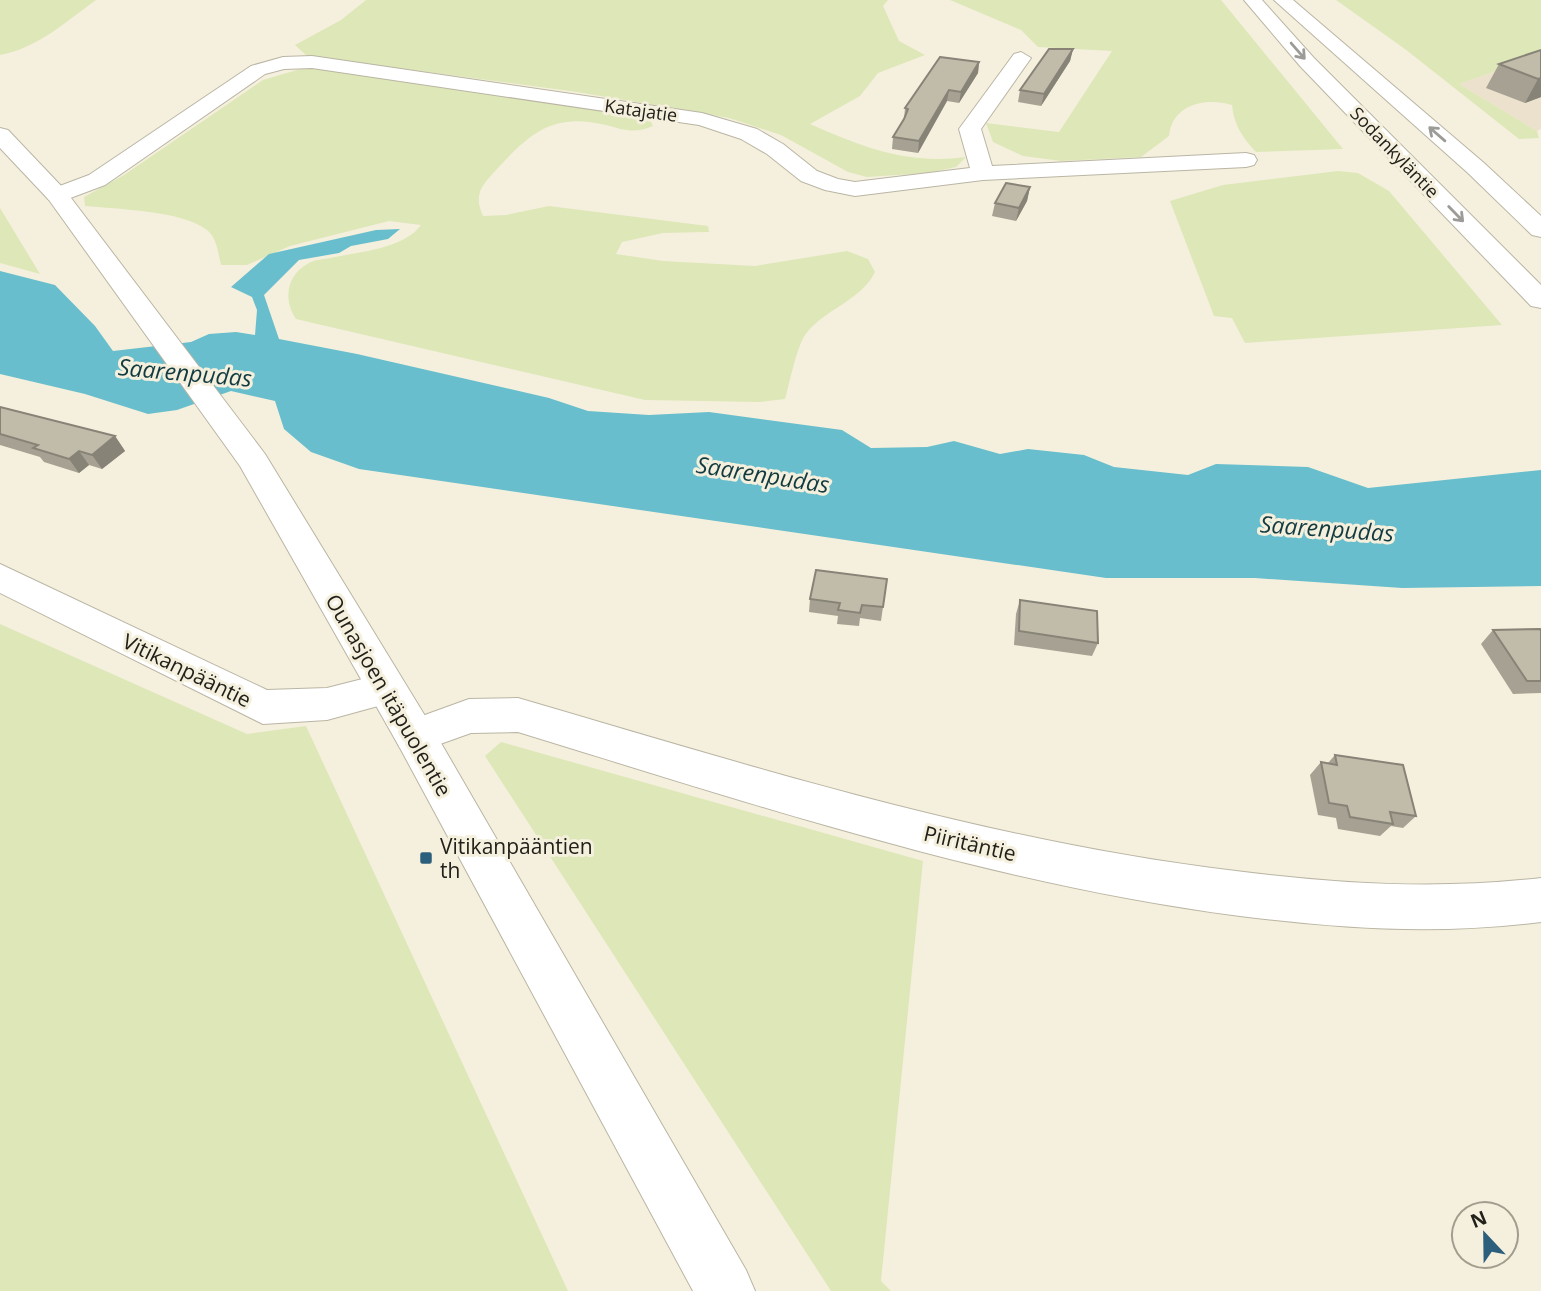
<svg xmlns="http://www.w3.org/2000/svg" width="1541" height="1291" font-family="'Open Sans',sans-serif">
  <rect width="100%" height="100%" fill="#f5f0dd"/>
  <!-- commercial -->
  <path fill="#ebe1cc" d="M1525,61L1541,66V129L1537,131L1459,84Z"/>
  <!-- green -->
  <path fill="#dee7b8" d="M0,0H96C67,21 36,49 0,55Z
    M366,0H888L883,6L899,41L925,55L878,73L860,96L810,124C862,147 908,165 966,157L956,167L928,173L867,177L848,172L781,135L729,118L577,92L307,56L295,45L341,20Z
    M950,0H1221L1343,149L1256,152C1242,137 1234,125 1232,105C1206,97 1172,104 1169,136L1141,157L1061,161L1023,156L993,142L986,123L1059,132L1112,51L1038,47L1021,30Z
    M1336,0H1541V66L1525,61L1459,84L1537,131L1539,138L1519,139L1405,49Z
    M307,67L459,86L649,118L653,126C635,134 624,130 606,125C553,112 530,133 497,169C482,185 473,194 483,216L506,215L549,206L708,226L709,232L663,233L622,242L616,254L663,261L755,266L847,251L868,259L875,272C861,301 824,309 805,335C796,349 790,382 785,399L760,402L645,400L296,319C283,300 286,275 309,263C314,260 324,259 330,258C358,252 404,249 421,225L389,221L290,246L247,265H221C218,253 217,238 207,230C184,211 116,209 85,206L84,197L124,175L263,80Z
    M1338,171L1358,173L1389,191L1502,325L1245,343L1232,318L1214,316L1170,201L1223,185Z
    M0,208L40,274L0,263Z
    M0,624L247,734L306,726L568,1291H0Z
    M501,742L923,861L881,1281L891,1291H831L485,756Z"/>
  <!-- water -->
  <path fill="#68becd" d="M400,229L388,239L351,246L339,253L299,260L264,295L279,339L357,354L549,398L588,411L649,415L709,412L842,430L871,448L927,447L954,441L1000,454L1028,449L1084,455L1114,467L1188,475L1216,464L1308,467L1368,488L1541,470V586L1402,588L1255,578H1106L359,469L311,452L284,429L275,401L231,391L177,410L148,414L85,394L0,374V271L55,285L95,326L113,351L191,342L209,334L236,332L255,335L257,310L252,297L231,287L269,254L376,230Z"/>
  <g fill="none" stroke-linecap="round" stroke-linejoin="round">
    <!-- minor casing -->
    <g stroke="#bab5a4" stroke-width="2">
      <path id="minor" d="M1021,52L1031,58L981,129L992,166L1246,153L1254,155L1257,160L1254,165L1246,167L983,180L855,196L825,190L801,181L767,154L741,139L699,125L312,68L284,69L265,74L105,185L65,200H49L45,195L49,190L89,175L251,66L283,57L312,56L702,113L757,129L783,144L817,171L838,179L855,182L970,168L959,129L1014,54Z
        M0,564L267,690L327,688L386,673L400,678L406,689L400,700L327,720L263,724L0,593Z
        M518,698C754,767 991,842 1236,871C1340,884 1436,890 1541,878V922C1436,935 1345,929 1240,916C993,884 756,805 518,732L471,733L415,753L400,748L394,736L400,724L469,699Z"/>
    </g>
    <!-- major casing -->
    <g stroke="#bab5a4" stroke-width="2">
      <path id="major" d="M0,128L8,130L65,190L265,454L430,724L746,1270L755,1291H693L400,748L240,466L49,200L0,148Z"/>
    </g>
    <!-- highway casing -->
    <g stroke="#bab5a4" stroke-width="2">
      <path id="highway" d="M1244,0H1262L1314,58L1541,285V308L1531,306L1300,66Z
        M1274,0H1293L1484,163L1541,216V237L1532,235L1468,173Z"/>
    </g>
    <!-- minor -->
    <use href="#minor" fill="#fff" fill-rule="evenodd"/>
    <!-- major -->
    <use href="#major" fill="#fff" fill-rule="evenodd"/>
    <!-- highway -->
    <use href="#highway" fill="#fff" fill-rule="evenodd"/>
  </g>
  <!-- wall -->
  <path fill="#a6a192" d="M1073,49L1070,61L1041,106L1018,102L1020,90Z
    M1541,50V97L1525,103L1486,88L1499,64Z
    M979,62L978,73L959,103L947,101L918,153L892,149L893,137L904,119L905,108Z
    M1030,187L1027,201L1016,221L992,216L995,203Z
    M0,407L115,436L125,451L102,469L89,465L79,473L44,462L40,457L0,445Z
    M887,579L881,621L860,618L859,626L837,624L838,616L809,612L810,599Z
    M1020,600L1098,643L1092,656L1014,645L1016,614Z
    M1493,630L1541,631V693L1513,694L1481,644Z
    M1335,755L1416,816L1403,828L1391,826L1380,836L1338,829L1336,818L1318,815L1310,775L1321,762L1328,763Z"/>
  <!-- shaded-wall -->
  <path fill="#878377" d="M1073,49L1070,61L1041,106L1044,94Z
    M979,62L978,73L959,103L961,92Z
    M1541,78V97L1525,103L1538,79Z
    M949,90L947,101L918,153L919,141Z
    M1030,187L1027,201L1016,221L1019,208Z
    M115,436L125,451L102,469L92,455Z
    M79,451L89,465L79,473L69,459Z"/>
  <!-- building -->
  <path fill="#c1bbaa" stroke="#878377" stroke-width="2" d="M1049,49H1073L1044,94L1020,90Z
    M1541,50V78L1538,79L1499,64Z
    M940,57L979,62L961,92L949,90L919,141L893,137L904,119L908,109L905,108Z
    M1006,183L1030,187L1019,208L995,203Z
    M0,407L115,436L92,455L79,451L69,459L33,448L38,445L0,434Z
    M816,570L887,579L883,607L862,605L860,613L838,610L840,603L810,599Z
    M1020,600L1097,611L1098,643L1019,631Z
    M1540,629L1541,631V681H1527L1493,630Z
    M1335,755L1403,765L1416,816L1390,812L1393,824L1350,817L1347,806L1329,803L1321,762L1337,765Z"/>
  <!-- one-way arrows -->
  <defs><path id="oneway-shaft" d="M-6 0H5M1.5-3L5.5 0L1.5 3" fill="none" stroke-width="1.6" stroke-linecap="round" stroke-linejoin="round" transform="scale(1.75)"/></defs>
  <g stroke="#9c9b98">
    <use href="#oneway-shaft" transform="translate(1298 51) rotate(49)"/>
    <use href="#oneway-shaft" transform="translate(1437 134) rotate(-139)"/>
    <use href="#oneway-shaft" transform="translate(1456 214) rotate(46)"/>
  </g>
  <!-- markers -->
  <rect fill="#2c5f7c" stroke="#f5f0dd" stroke-width="2.5" x="419" y="851" width="14" height="14" rx="3.5"/>
  <g text-anchor="middle" dominant-baseline="central" stroke-width="6" stroke-linejoin="round" paint-order="stroke">
    <!-- far-street labels -->
    <g font-size="18" fill="#22201a" stroke="#f5f0dd">
      <text transform="translate(641 110) rotate(8)">Katajatie</text>
      <text transform="translate(1395 152) rotate(46)">Sodankyläntie</text>
    </g>
    <!-- street labels -->
    <g font-size="21" fill="#22201a" stroke="#f5f0dd">
      <text transform="translate(187 670) rotate(26)">Vitikanpääntie</text>
      <text transform="translate(389 695) rotate(60)">Ounasjoen itäpuolentie</text>
      <text transform="translate(970 843) rotate(13)">Piiritäntie</text>
    </g>
    <!-- poi labels -->
    <g font-size="21" fill="#22201a" stroke="#f5f0dd" text-anchor="start">
      <text x="440" y="846">Vitikanpääntien<tspan x="440" dy="24">th</tspan></text>
    </g>
    <!-- water labels -->
    <g font-size="23" font-style="italic" fill="#123b41" stroke="#f5f0dd">
      <text transform="translate(185 372) rotate(5)">Saarenpudas</text>
      <text transform="translate(763 474) rotate(9)">Saarenpudas</text>
      <text transform="translate(1327 528) rotate(4)">Saarenpudas</text>
    </g>
  </g>
  <!-- north arrow -->
  <g transform="translate(1485 1235) rotate(338)"><circle r="33" fill="#f5f0dd" stroke="#a19d8f" stroke-width="2"/>
  <path d="M0-5L12 26L0 18L-12 26Z" fill="#2c5f7c"/>
  <text y="-10" font-size="19" font-weight="bold" text-anchor="middle" fill="#22201a">N</text>
  </g>
</svg>
